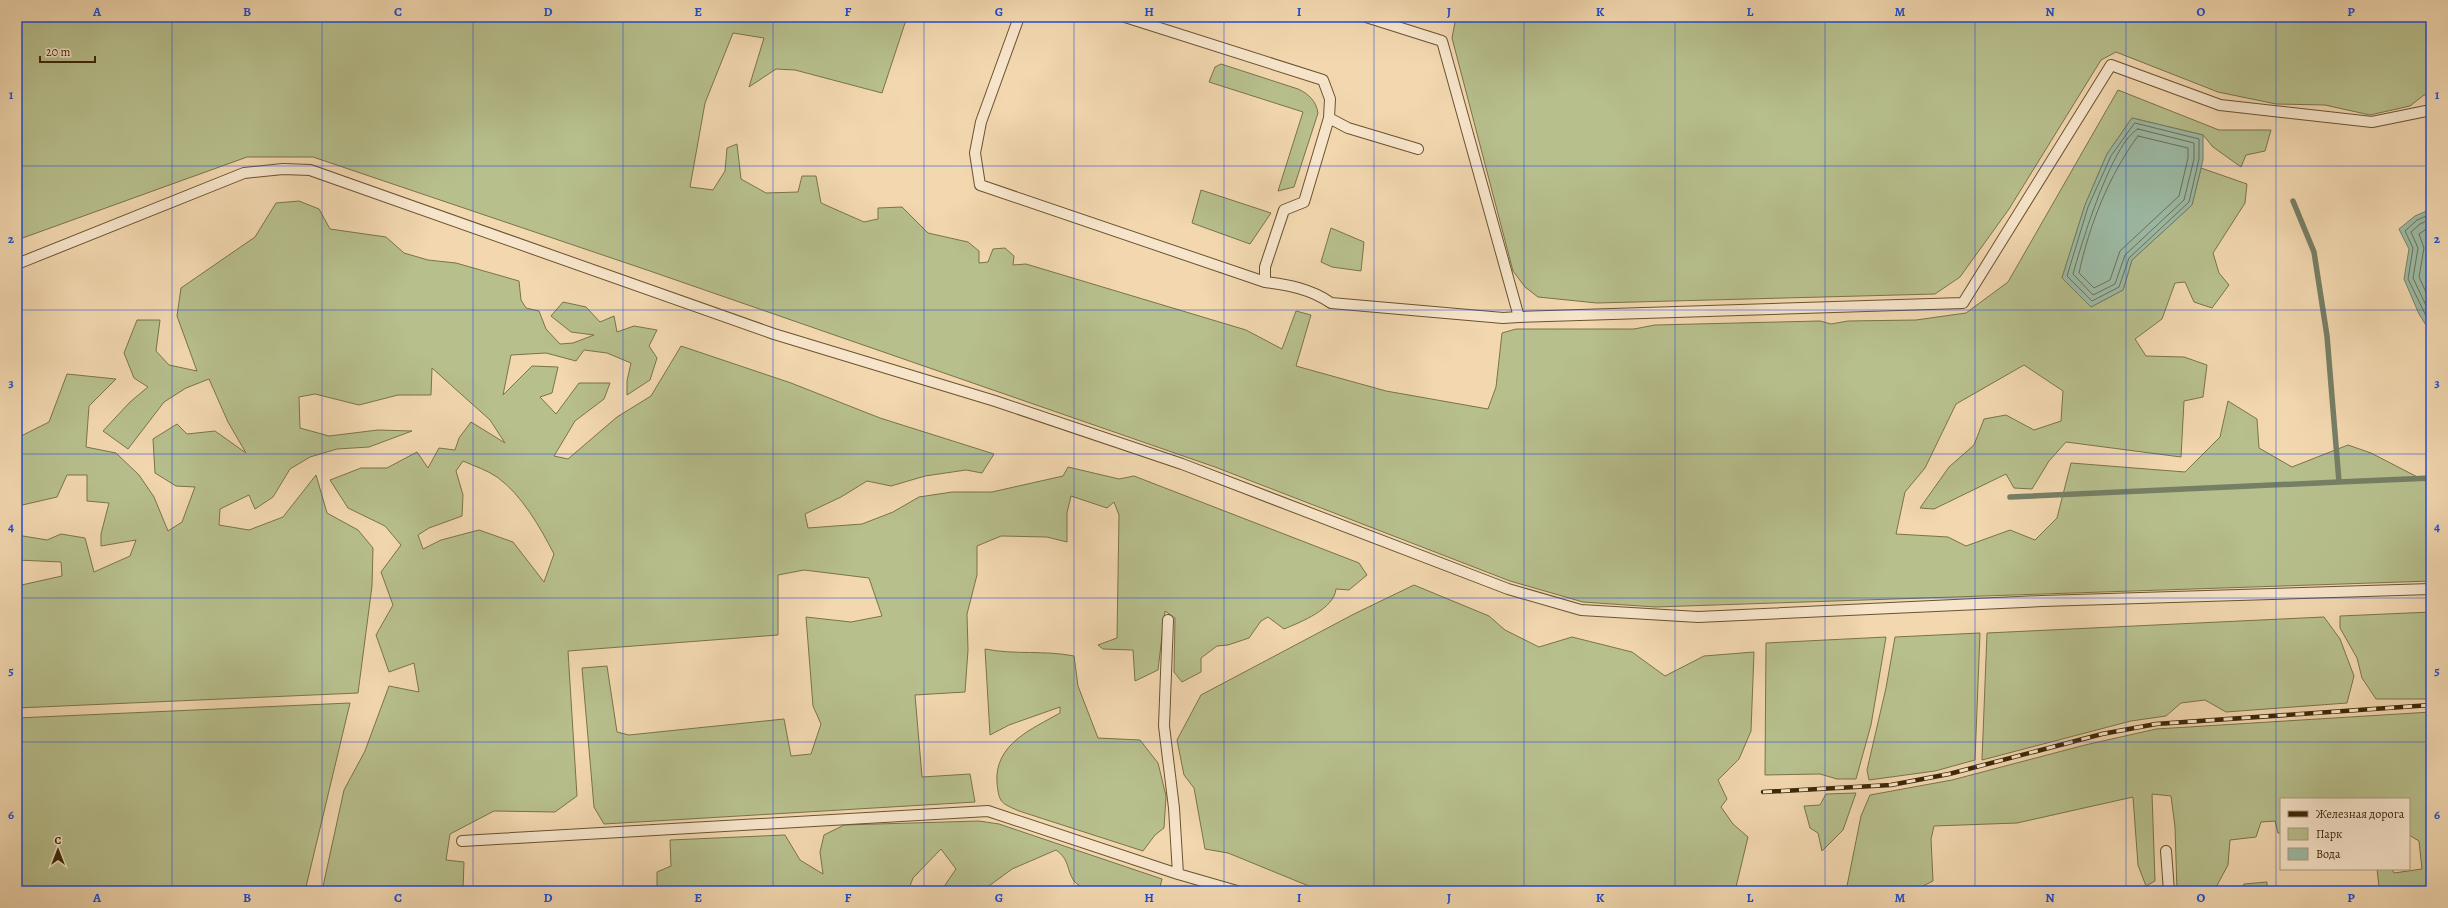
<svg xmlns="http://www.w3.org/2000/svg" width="2448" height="908" font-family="Alegreya,serif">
  <rect width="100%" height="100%" fill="#f2d7af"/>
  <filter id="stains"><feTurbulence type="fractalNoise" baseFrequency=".005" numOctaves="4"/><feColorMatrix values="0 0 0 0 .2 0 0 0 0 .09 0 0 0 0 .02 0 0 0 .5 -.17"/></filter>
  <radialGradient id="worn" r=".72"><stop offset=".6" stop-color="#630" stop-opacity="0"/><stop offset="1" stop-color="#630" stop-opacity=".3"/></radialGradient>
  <!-- green -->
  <path fill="#b7bf8d" stroke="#7a734a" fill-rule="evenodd" d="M17,17H907L882,93L795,70L776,69L749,87L764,38L733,33L705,103L690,187L713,190L725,171L727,148L737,144L741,179L766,193L798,192L802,176H816L821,203L864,222L878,219V208L902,207L928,233L968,242L979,251V263L988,262L993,249L1005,248L1014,256L1013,265L1026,264L1246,330L1282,349L1296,311L1311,315L1296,366L1386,391L1488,409L1496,387L1502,333L1516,329H1634L1655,325L1820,321L1831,324L1848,321L1916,320L1966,313L2008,282L2118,90L2219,130H2271L2265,151L2246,155L2241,167L2213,147L2203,135L2132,118L2107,154L2085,205L2062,278L2091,307L2123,290L2132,260L2192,205L2201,168L2247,184L2245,203L2213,253L2219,273L2229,285L2212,308L2194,302L2185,282L2175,283L2162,319L2135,339L2146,356L2184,357L2207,365L2203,397L2184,401L2181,457L2066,442L2049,461L2032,489L2014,488L2006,474L1934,509L1920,508L1949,467L1974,445L1984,419L2006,415L2034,430L2061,421L2063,391L2024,365L1956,404L1925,468L1905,492L1896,534L1948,537L1966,546L2010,530L2035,540L2057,518L2071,463L2185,472L2220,437L2228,401L2257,419L2259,448L2292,467L2348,445L2371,453L2431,484V581L1655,607L1583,602L1510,581L1215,467L647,270L313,157H247L17,240Z
    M1456,17H2431V95H2424L2410,106L2370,115L2325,105L2276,104L2218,92L2116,52L2101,60L2009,209L1960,277L1935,294L1597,303L1538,297L1525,287L1513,271L1452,38Z
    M1221,64L1298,89C1309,94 1316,101 1318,113L1294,187L1278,191L1303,112L1209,82L1215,67Z
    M1201,190L1271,213L1250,244L1192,223Z
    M299,201L319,209L330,229L386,237L404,253L428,260L456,263L519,281L521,300L526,308L539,311L546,329L560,344L573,343L594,335L571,332L551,316L563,302L586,307L600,322L614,316L617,332L634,326L657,330L649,346L657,358L650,380L627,395V381L631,363L607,353L584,350L576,361L546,353L511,355L503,395L532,366L558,367L552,393L540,397L556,414L579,383H610L604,399L575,421L554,456L568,459L617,417L651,396L681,346L791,383L880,418L994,454L982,473L966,470L925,476L891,486L867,481L841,497L805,514L808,528L862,524L893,512L919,497L952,492H992L1063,476L1068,467L1119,479L1134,476L1359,563L1367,575L1349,590L1336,589C1334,609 1301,622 1284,629L1268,617L1261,621L1249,638L1228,645L1217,646L1201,658V672L1182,682L1174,672L1175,618L1165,611L1158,670L1135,681L1133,650L1103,649L1098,645L1117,638L1119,515L1114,502L1107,508L1071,496L1067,513V542L1047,537L1001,536L977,546V575L967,614L968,650L965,692L915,695L922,777L970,774L975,802L604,824L594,807L582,668L607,666L617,732L629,735L784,719L791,756L811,754L821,724L813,706L806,617L851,622L882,616L869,578L804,570L778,575V635L568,651L577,796L555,812L494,811L450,834L446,860L464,862L463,891H322L344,790L365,751L389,686L419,692L414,663L389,672L376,635L393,605L381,572L401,545L385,526L348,508L330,480L361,468H387L417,452L428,468L439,448L455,450L459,438L471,422L505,443L490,420L432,368L431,395H398L359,405L315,394L299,397L300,428L329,436L378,430L412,431L369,447L337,449L310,457L290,469L273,497L255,509L249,495L220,509L219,525L249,530L283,517L316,475L327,513L358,530L373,548L372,586L358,693L17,708V586L62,576L61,562L17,560V535L47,540L61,534L85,538L94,572L130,556L136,540L101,546V534L109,503L87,501V475H67L57,497L18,506L17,438L49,422L67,374L116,379L89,406L86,447L116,453L139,475L154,497L168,531L182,522L195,487L176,486L155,473L153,439L177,424L187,434L215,431L246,453L228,422L209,379L186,388L164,402L128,449L103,431L130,402L148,387L134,378L124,353L137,320H160L156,351L169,365L197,371L177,316L181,288L255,237L276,203ZM463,461C474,466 487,470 497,477C522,495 540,527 554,554L544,582L513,542L479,530L441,540L423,549L418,535L429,528L462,516L463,495L456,471Z
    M1331,228L1364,242L1361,271L1332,267L1321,262Z
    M1414,585L1489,616L1505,630L1539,647L1572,637L1632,652L1665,676L1704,656L1754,652L1751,731L1739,759L1718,780L1727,799L1721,807L1733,824L1748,837L1735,891H1321L1228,853L1205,849L1194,788L1184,775L1177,740L1201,695L1354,614Z
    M2431,612V699H2376L2362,678L2357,658L2340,628V616Z
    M2324,617L2340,639L2354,676L2347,703L2226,712L2205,700L2181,703L2166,716L2131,721L1982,760L1987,633Z
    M1980,633L1975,760L1935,771L1869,780L1867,770L1886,688L1895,637Z
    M1886,637L1871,725L1856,779H1837L1820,774L1765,775L1766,643Z
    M985,649C1015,655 1044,650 1074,656L1078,686L1098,738L1140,740L1158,763L1166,796L1164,828L1155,835L1143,851L1019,811C1001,803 999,803 997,783C994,744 1032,729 1060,713V707L1009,725L990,735Z
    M350,703L305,891H17V718Z
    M2431,712V891H2377L2379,887L2377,869H2392L2394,873L2422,869L2419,841L2409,835V799H2281V833H2278L2275,821L2261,822L2256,837L2230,840L2228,865L2214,891H2177L2175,827L2171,796L2152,794L2155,881L2146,886L2138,865L2133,797L2017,823L1934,826L1931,839L1933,881L1913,891H1846L1861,816L1870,795L1952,780L2085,745L2156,729Z
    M1856,793L1843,830L1822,851L1818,833L1810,828L1804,806L1820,805L1826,794Z
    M979,821L999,824L1162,879L1159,891C1139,891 1086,897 1074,881C1066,869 1070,860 1056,850L1012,869L982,891H941L956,869L941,849L913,878L908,891H657V872L671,866L670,840L785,835L800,860L823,874L820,852L824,835L844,825Z
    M2267,882V891H2242L2244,884Z
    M1184,886L1206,891H1180Z"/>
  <!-- water -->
  <path fill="#9cbaa5" stroke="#767f65" d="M2132,118L2203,135V160L2192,205L2132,260L2123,290L2091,307L2062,278L2085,205L2107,154Z
    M2431,209V333L2419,314L2404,279L2409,249L2399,229L2415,216Z"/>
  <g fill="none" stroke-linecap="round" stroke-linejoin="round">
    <!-- shore -->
    <path stroke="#6c7056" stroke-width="1" d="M2135,123L2199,139V159L2189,202L2129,258L2119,287L2092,301L2067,276L2088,207L2111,156Z
      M2138,129L2194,143V159L2184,200L2125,255L2115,284L2093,295L2073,274C2081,245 2112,142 2138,129Z
      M2138,136L2188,148V158L2179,196L2120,251L2110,280L2094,288L2079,273C2089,226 2109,175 2138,136Z
      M2431,214L2417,220L2405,231L2413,248L2408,279L2431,326
      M2431,219L2420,224L2411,232L2418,248L2413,278L2431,316
      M2431,226L2419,234L2424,248L2419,277L2431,303"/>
    <!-- stream -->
    <path stroke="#767f65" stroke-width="5.5" d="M2293,201L2314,252L2327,336L2339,482L2431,478
      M2010,497L2339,482"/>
    <!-- lane casing -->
    <g stroke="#6a5330" stroke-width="12">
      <path id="lane" d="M1019,17L981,122L975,153L980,185L1265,282C1289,285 1311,289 1331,303L1503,318L1519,317
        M1125,17L1323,80L1330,99L1329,118L1348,128L1418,149
        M1366,17L1442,41L1519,317L1963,303L2111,65L2220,105L2372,122L2431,110
        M17,264L244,173L283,169L310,170L774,334L995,401L1182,464L1508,589L1581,610L1698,617L2042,601L2431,589
        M1265,282V267L1284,210L1304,202L1329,118
        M1168,620L1164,726L1174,808L1178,874L1237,891
        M462,841L988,811L1178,874
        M2166,851L2169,891"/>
    </g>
    <!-- lane -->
    <use href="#lane" stroke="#f7e5cb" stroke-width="10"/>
    <!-- rail casing -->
    <g stroke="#3c2706" stroke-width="4.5">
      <path id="rail" d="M1763,792L1891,785L1949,774L2102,734L2156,724L2431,705"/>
    </g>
    <!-- rail -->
    <use href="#rail" stroke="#f7e5cb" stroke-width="3" stroke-dasharray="9" stroke-linecap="butt"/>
  </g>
  <!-- grid -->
  <path fill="none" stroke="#1d4ed8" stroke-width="1" stroke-opacity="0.55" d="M172,17V891M322,17V891M473,17V891M623,17V891M773,17V891M924,17V891M1074,17V891M1224,17V891M1374,17V891M1524,17V891M1675,17V891M1825,17V891M1975,17V891M2126,17V891M2276,17V891M17,166H2431M17,310H2431M17,454H2431M17,598H2431M17,742H2431"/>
  <!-- margin -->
  <rect width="2448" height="908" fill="none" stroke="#f2d7af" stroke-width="44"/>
  <!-- legend -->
  <rect x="2280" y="798" width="130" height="72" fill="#f7e5cb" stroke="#ac997c"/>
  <rect x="2288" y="811" width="20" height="6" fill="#3c2706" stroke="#ac997c"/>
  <text x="2316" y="818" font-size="12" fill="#3c2706">Железная дорога</text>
  <rect x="2288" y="828" width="20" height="12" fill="#b7bf8d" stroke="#ac997c"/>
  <text x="2316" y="838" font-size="12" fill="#3c2706">Парк</text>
  <rect x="2288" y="848" width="20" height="12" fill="#9cbaa5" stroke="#ac997c"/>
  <text x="2316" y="858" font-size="12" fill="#3c2706">Вода</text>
  <!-- north arrow -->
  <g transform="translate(58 850)" stroke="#f7e5cb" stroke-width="3" paint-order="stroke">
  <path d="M0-3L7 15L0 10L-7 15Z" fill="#3c2706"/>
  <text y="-6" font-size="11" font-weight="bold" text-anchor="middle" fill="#3c2706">С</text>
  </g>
  <!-- scale -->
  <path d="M40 56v6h55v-6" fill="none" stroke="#3c2706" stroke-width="2"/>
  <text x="46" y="56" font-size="12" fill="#3c2706" stroke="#f7e5cb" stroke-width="3" paint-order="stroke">20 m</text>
  <rect x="22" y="22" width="2404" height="864" fill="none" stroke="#1d4ed8" stroke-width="1.5"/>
  <g font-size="13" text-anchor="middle" font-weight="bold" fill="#1d4ed8">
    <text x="97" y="16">A</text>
    <text x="247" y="16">B</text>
    <text x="398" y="16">C</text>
    <text x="548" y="16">D</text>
    <text x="698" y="16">E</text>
    <text x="848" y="16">F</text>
    <text x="999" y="16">G</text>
    <text x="1149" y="16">H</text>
    <text x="1299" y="16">I</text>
    <text x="1449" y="16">J</text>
    <text x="1600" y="16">K</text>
    <text x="1750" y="16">L</text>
    <text x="1900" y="16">M</text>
    <text x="2050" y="16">N</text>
    <text x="2201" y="16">O</text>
    <text x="2351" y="16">P</text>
    <text x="11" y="99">1</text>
    <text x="2437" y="99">1</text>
    <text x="11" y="243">2</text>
    <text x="2437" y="243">2</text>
    <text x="11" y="387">3</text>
    <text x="2437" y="387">3</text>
    <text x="11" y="531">4</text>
    <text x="2437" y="531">4</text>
    <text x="11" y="675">5</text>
    <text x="2437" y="675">5</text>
    <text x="11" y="819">6</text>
    <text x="2437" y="819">6</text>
    <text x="97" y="902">A</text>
    <text x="247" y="902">B</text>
    <text x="398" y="902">C</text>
    <text x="548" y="902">D</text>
    <text x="698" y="902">E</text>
    <text x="848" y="902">F</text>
    <text x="999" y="902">G</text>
    <text x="1149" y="902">H</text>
    <text x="1299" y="902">I</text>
    <text x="1449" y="902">J</text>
    <text x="1600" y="902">K</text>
    <text x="1750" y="902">L</text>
    <text x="1900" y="902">M</text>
    <text x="2050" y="902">N</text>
    <text x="2201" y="902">O</text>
    <text x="2351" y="902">P</text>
  </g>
  <rect width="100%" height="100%" filter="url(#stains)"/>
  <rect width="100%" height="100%" fill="url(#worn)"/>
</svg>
